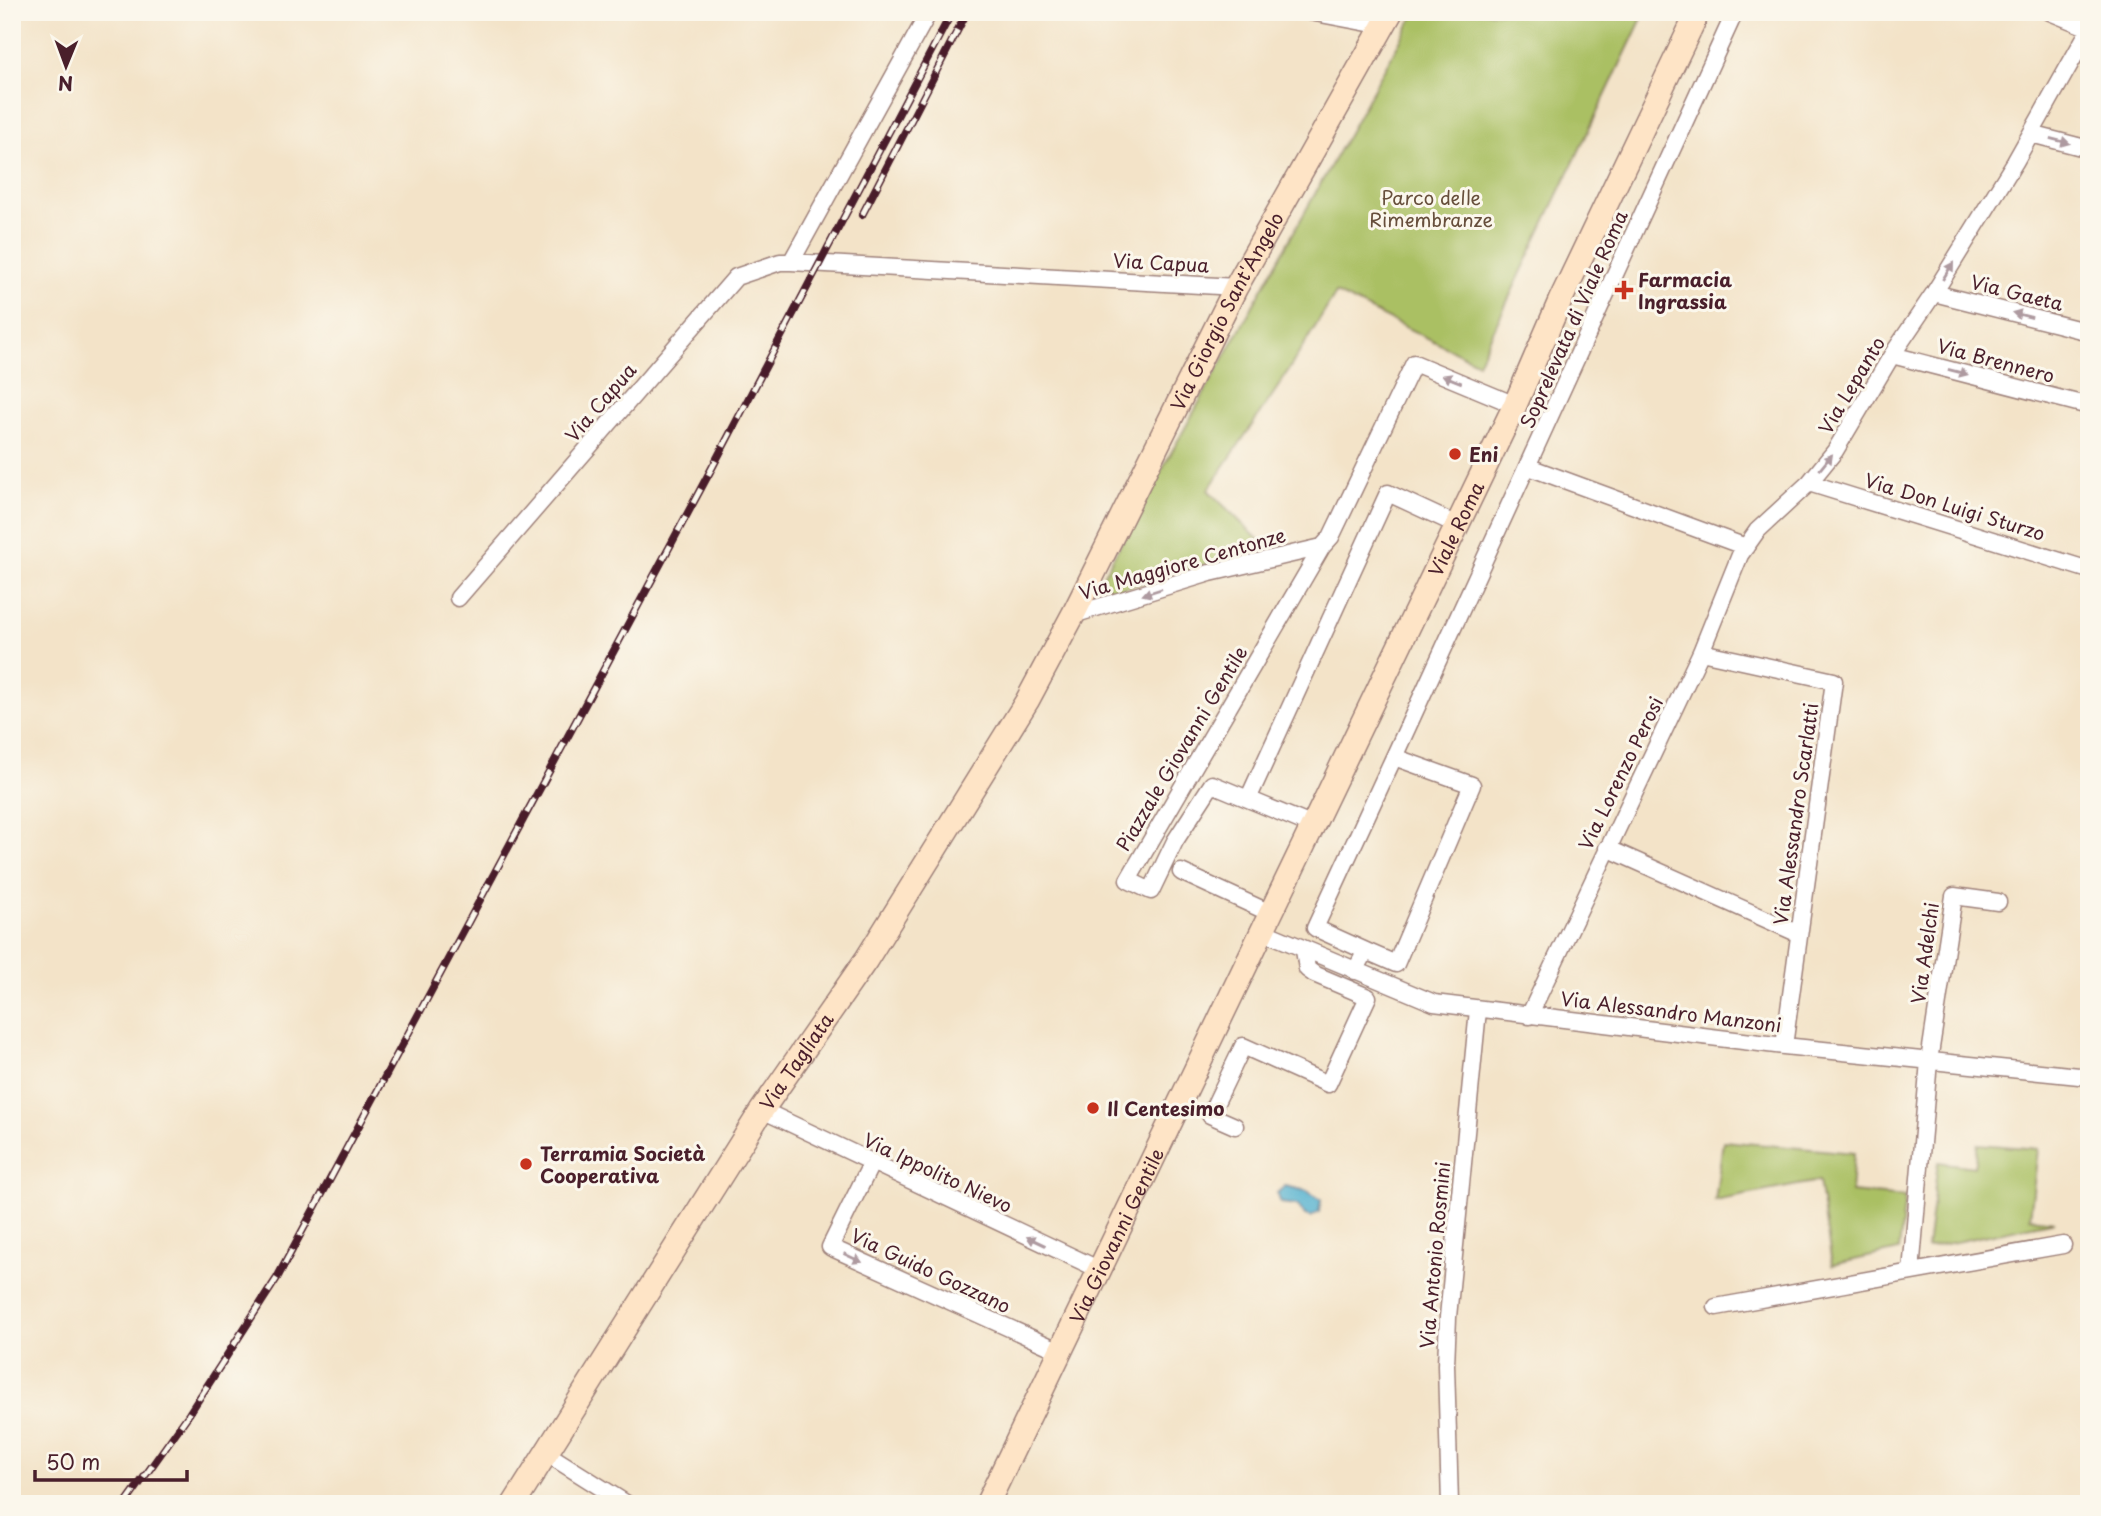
<svg xmlns="http://www.w3.org/2000/svg" width="2101" height="1516" font-family="'Playpen Sans',sans-serif">
  <rect width="100%" height="100%" fill="#fbf7ec"/>
  <filter id="ink" filterUnits="userSpaceOnUse"><feTurbulence type="fractalNoise" baseFrequency=".0143" numOctaves="2"/><feDisplacementMap in="SourceGraphic" scale="14" xChannelSelector="R" yChannelSelector="G"/><feConvolveMatrix kernelMatrix="1 2 1 2 8 2 1 2 1" color-interpolation-filters="sRGB"/></filter>
  <filter id="wash" filterUnits="userSpaceOnUse"><feTurbulence type="fractalNoise" baseFrequency=".00686" numOctaves="4" result="noise"/><feDisplacementMap in="SourceGraphic" scale="28" xChannelSelector="R" yChannelSelector="G"/><feGaussianBlur stdDeviation="1.57" result="paint"/><feColorMatrix in="noise" values="0 0 0 0 0 0 0 0 0 0 0 0 0 0 0 0 0 1.4 0 .05"/><feComposite in="paint" operator="in"/></filter>
  <g filter="url(#wash)">
    <rect width="100%" height="100%" fill="#f3e3c8"/>
    <!-- green -->
    <path fill="#aac064" stroke="#7a7048" stroke-width="2" d="M1416,12H1645L1478,363L1336,293L1278,387L1208,490L1266,547L1104,594L1100,581Z
      M1723,1141L1854,1153L1851,1192L1905,1197L1899,1250L1832,1265L1819,1181L1715,1201Z
      M1978,1144L2038,1149L2030,1218L2055,1221L1927,1248L1938,1162L1974,1167Z"/>
    <!-- water -->
    <path fill="#51b0cf" stroke="#4e687d" stroke-width="2" d="M1285,1186L1307,1191L1321,1200L1319,1212L1311,1217L1305,1215L1297,1205L1281,1203L1277,1193Z"/>
  </g>
  <g filter="url(#ink)">
    <g fill="none" stroke-linecap="round" stroke-linejoin="round">
      <!-- street casing -->
      <g stroke="#9e817a" stroke-width="19">
        <path id="street" d="M1310,12L1384,26
          M2050,12L2089,28
          M2031,134L2089,149
          M791,262L929,12
          M1934,293L2089,332
          M1892,355L2089,406
          M1529,467L1746,547
          M1809,483L2089,570
          M458,598L736,277L780,262H791L1236,287
          M1073,615L1210,573L1322,547L1331,537L1414,363L1515,405
          M1701,652L1834,681L1784,1046
          M1394,757L1735,12
          M1249,797L1388,493L1457,525
          M1313,826L1212,784L1175,841L1151,891L1128,880L1322,547
          M1607,848L1799,934
          M1181,872L1270,913
          M1262,931L1434,1003L1784,1046L2089,1077
          M1355,971L1366,951L1315,928L1394,757L1472,785L1396,964L1366,951
          M1529,1016L1701,652L1740,555L1757,531L1809,483L1835,451L1892,355L1934,293L2015,162L2089,30
          M762,1110L1098,1269
          M1235,1126L1210,1115L1243,1046L1328,1084L1368,997L1314,974L1307,969L1304,950
          M871,1164L830,1247L1060,1351
          M1911,1272L1929,1061L1954,896L1998,902
          M1716,1307L2063,1245
          M546,1453L627,1504
          M1450,1504L1446,1365L1448,1317L1478,1010"/>
      </g>
      <!-- secondary casing -->
      <g stroke="#9e817a" stroke-width="26">
        <g id="secondary">
          <path id="s1" d="M514,1504L762,1110L866,960L1027,701L1073,615L1236,287L1391,12"/>
          <path id="s2" d="M987,1504L1515,405L1560,301L1698,12"/>
        </g>
      </g>
      <!-- street -->
      <use href="#street" stroke="#fff" stroke-width="16"/>
      <!-- secondary -->
      <use href="#secondary" stroke="#fee4c6" stroke-width="23"/>
      <!-- rail casing -->
      <g stroke="#4a1f2b" stroke-width="8">
        <path id="rail" d="M862,215L967,12
          M125,1504L189,1414L277,1278L713,466L952,12"/>
      </g>
      <!-- rail -->
      <use href="#rail" stroke="#fbf7ec" stroke-width="5" stroke-dasharray="16" stroke-linecap="butt"/>
    </g>
    <!-- one-way arrows -->
    <defs><path id="oneway-solid" d="M-6-.8H1V-3.2L6.5 0L1 3.2V.8H-6Z" transform="scale(1.75)"/></defs>
    <g fill="#ae9aa0">
      <use href="#oneway-solid" transform="translate(2060 141) rotate(14)"/>
      <use href="#oneway-solid" transform="translate(1948 271) rotate(-58)"/>
      <use href="#oneway-solid" transform="translate(2022 315) rotate(-166)"/>
      <use href="#oneway-solid" transform="translate(1958 372) rotate(15)"/>
      <use href="#oneway-solid" transform="translate(1452 379) rotate(-158)"/>
      <use href="#oneway-solid" transform="translate(1826 462) rotate(-51)"/>
      <use href="#oneway-solid" transform="translate(1152 592) rotate(162)"/>
      <use href="#oneway-solid" transform="translate(1036 1241) rotate(-155)"/>
      <use href="#oneway-solid" transform="translate(853 1258) rotate(25)"/>
    </g>
  </g>
  <!-- markers -->
  <g fill="#c8321e" stroke="#fbf7ec" stroke-width="2.5">
    <path d="M1620.5 279.5h7v7h7v7h-7v7h-7v-7h-7v-7h7z"/>
    <circle cx="1455" cy="454" r="7"/>
    <circle cx="1093" cy="1108" r="7"/>
    <circle cx="526" cy="1164" r="7"/>
  </g>
  <g text-anchor="middle" dominant-baseline="central" stroke-width="6" stroke-linejoin="round" paint-order="stroke">
    <!-- park labels -->
    <g font-size="19" fill="#674f3c" stroke="#fbf7ec">
      <text x="1431" y="197">Parco delle<tspan x="1431" dy="22">Rimembranze</tspan></text>
    </g>
    <!-- street labels -->
    <g font-size="19" fill="#4a1f2b" stroke="#fbf7ec">
      <text transform="translate(1161 262) rotate(3)">Via Capua</text>
      <text transform="translate(2017 292) rotate(14)">Via Gaeta</text>
      <text stroke="none"><textPath href="#s1" startOffset="1391">Via Giorgio Sant'Angelo</textPath></text>
      <text transform="translate(1573 319) rotate(-66)">Soprelevata di Viale Roma</text>
      <text transform="translate(1996 360) rotate(15)">Via Brennero</text>
      <text transform="translate(1851 385) rotate(-59)">Via Lepanto</text>
      <text transform="translate(600 402) rotate(-49)">Via Capua</text>
      <text transform="translate(1955 506) rotate(17)">Via Don Luigi Sturzo</text>
      <text stroke="none"><textPath href="#s2" startOffset="1082">Viale Roma</textPath></text>
      <text transform="translate(1182 563) rotate(-16)">Via Maggiore Centonze</text>
      <text transform="translate(1181 748) rotate(-59)">Piazzale Giovanni Gentile</text>
      <text transform="translate(1620 773) rotate(-64)">Via Lorenzo Perosi</text>
      <text transform="translate(1795 814) rotate(-82)">Via Alessandro Scarlatti</text>
      <text transform="translate(1924 953) rotate(-82)">Via Adelchi</text>
      <text transform="translate(1671 1011) rotate(7)">Via Alessandro Manzoni</text>
      <text stroke="none"><textPath href="#s1" startOffset="525">Via Tagliata</textPath></text>
      <text transform="translate(938 1172) rotate(25)">Via Ippolito Nievo</text>
      <text stroke="none"><textPath href="#s2" startOffset="298">Via Giovanni Gentile</textPath></text>
      <text transform="translate(1434 1255) rotate(-85)">Via Antonio Rosmini</text>
      <text transform="translate(931 1270) rotate(25)">Via Guido Gozzano</text>
    </g>
    <!-- poi labels -->
    <g font-size="19" font-weight="bold" fill="#4a1f2b" stroke="#fbf7ec" text-anchor="start">
      <text x="1638" y="279">Farmacia<tspan x="1638" dy="22">Ingrassia</tspan></text>
      <text x="1469" y="454">Eni</text>
      <text x="1107" y="1108">Il Centesimo</text>
      <text x="540" y="1153">Terramia Società<tspan x="540" dy="22">Cooperativa</tspan></text>
    </g>
  </g>
  <!-- margin -->
  <rect width="2101" height="1516" fill="none" stroke="#fbf7ec" stroke-width="42"/>
  <!-- north arrow -->
  <g transform="translate(66 66) rotate(181)" stroke="#fbf7ec" stroke-width="5" paint-order="stroke">
  <path d="M0-5L12 26L0 18L-12 26Z" fill="#4a1f2b"/>
  <text y="-10" font-size="19" font-weight="bold" text-anchor="middle" fill="#4a1f2b">N</text>
  </g>
  <!-- scale -->
  <path d="M35 1470v10h152v-10" fill="none" stroke="#4a1f2b" stroke-width="3.5"/>
  <text x="46" y="1470" font-size="21" fill="#4a1f2b" stroke="#fbf7ec" stroke-width="5" paint-order="stroke">50 m</text>
</svg>
